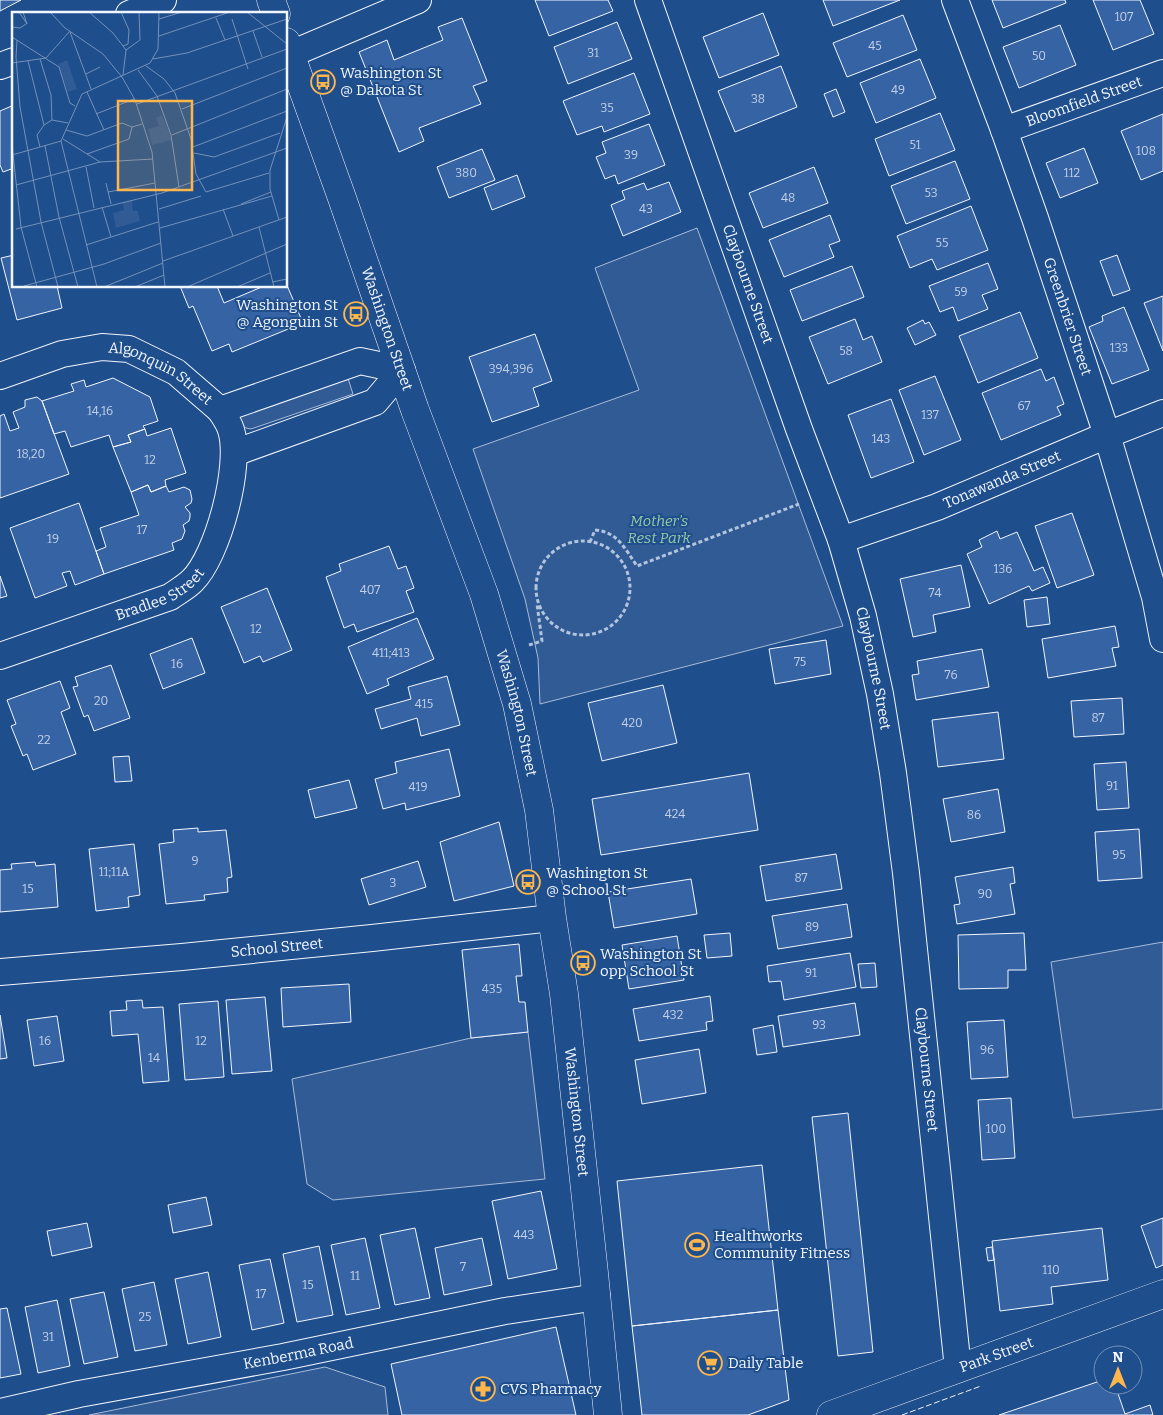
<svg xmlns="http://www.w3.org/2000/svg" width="1163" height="1415" font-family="Bitter,serif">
  <rect width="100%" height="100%" fill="#1f4e8c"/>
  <!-- built -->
  <path fill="#305b95" stroke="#a8bbd7" d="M697,228L843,626L540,704L538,658L525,599L473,449L639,390L595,268Z
    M346,372L353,394L251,429L246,428L241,425L239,419L242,410Z
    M1163,942V1109L1073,1118L1051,962Z
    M528,1032L545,1179L333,1200L307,1184L292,1079L471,1038Z
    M325,1367L385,1387L388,1415H89Z"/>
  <!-- building -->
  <path fill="#3563a3" stroke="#f2f6ff" d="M0,0H21L0,11Z
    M535,0H608L613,11L549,36Z
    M823,0H900L833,26Z
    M992,0H1065L1066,3L1003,28Z
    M1093,0H1140L1154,34L1113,50Z
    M763,13L779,55L719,78L703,37Z
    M903,15L917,50L847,77L833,43Z
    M462,18L487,81L473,86L481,104L419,128L424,141L399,152L359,52L387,40L394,60L443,40L438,27Z
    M617,22L632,59L568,84L554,47Z
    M1060,25L1076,65L1019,88L1003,47Z
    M920,59L936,98L876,123L860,83Z
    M781,66L797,107L735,132L718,91Z
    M634,73L650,114L604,132L602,126L577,135L563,101Z
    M836,89L845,112L833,117L824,94Z
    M14,105V168L3,172L0,165V111Z
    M940,113L955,150L889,176L875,139Z
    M1163,114V171L1141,180L1121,131Z
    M649,124L665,165L618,184L615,175L605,179L596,157L606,153L602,142Z
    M1084,148L1098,183L1060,198L1046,163Z
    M482,149L495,180L449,198L437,167Z
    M955,161L970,199L906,224L891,186Z
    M814,167L828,203L763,228L749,193Z
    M517,175L525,197L492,210L484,188Z
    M669,182L681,212L623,236L611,205L625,199L622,191L644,183L647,190Z
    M971,206L988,250L937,270L932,259L910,268L897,236Z
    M830,215L840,241L829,245L834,257L784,277L769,240Z
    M14,255V286H57L62,308L17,320L1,258Z
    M1117,255L1130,290L1113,296L1100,261Z
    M988,263L998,289L982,295L988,309L958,321L953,307L940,312L929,286Z
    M852,266L864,297L802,321L790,290Z
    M286,283L303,323L232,352L229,344L212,351L193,306L189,308L180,286H217L224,303L264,286H286Z
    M1163,296V351L1144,303Z
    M1124,307L1149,370L1112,384L1089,327L1103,321L1102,316Z
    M1020,312L1038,358L978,383L959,336Z
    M855,319L863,340L872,336L882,362L828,384L809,337Z
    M923,320L925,324L929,322L936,335L915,345L907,328Z
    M535,334L552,381L533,388L539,406L492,422L469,357Z
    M1041,369L1046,381L1054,377L1064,404L1057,407L1061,415L1001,440L982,393Z
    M935,376L961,440L924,455L899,390Z
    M113,378L150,397L158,421L143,426L145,429L128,435L131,442L113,447L109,435L71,447L65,431L54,434L42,401L74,391L71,384L84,380L86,387Z
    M37,397L42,401L69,474L0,498V416L4,414L10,431L19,428L13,412L25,407V400Z
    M891,399L914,462L871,478L848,415Z
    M171,428L186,473L165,480L166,486L151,492L148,485L131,492L113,447L131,442L128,435L145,429L147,436Z
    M148,485L151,492L166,486L169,492L184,487L190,490L192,499L191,503L185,507L190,513V517L189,521L183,525L185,531L182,539L172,543L174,550L104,574L96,551L106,547L100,528L139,515L131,492Z
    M79,503L104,574L75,585L70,571L62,573L67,586L35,598L10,528Z
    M1072,513L1094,575L1057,588L1035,526Z
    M997,531L1000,539L1017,532L1034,571L1043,567L1050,583L1032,591L1029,586L989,604L967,554L982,547L979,540Z
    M389,546L398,569L406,566L414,588L406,591L414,612L357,632L354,624L344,628L326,577L341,571L339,564Z
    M961,565L970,607L933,615L936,632L913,637L900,579Z
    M0,576L7,596L0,598Z
    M267,588L292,650L263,662L260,656L244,663L221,607Z
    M1047,597L1050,624L1027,627L1024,600Z
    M417,618L434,659L387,679L389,685L367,694L348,647Z
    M1115,626L1119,647L1112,648L1116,666L1048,678L1042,639Z
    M192,638L205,673L163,689L150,654Z
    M826,640L831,674L775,684L769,649Z
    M982,649L989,687L916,700L912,675L919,674L917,661Z
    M111,665L130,718L94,731L88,715L84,717L73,687L78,686L75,677Z
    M447,676L460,725L421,736L417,718L381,729L375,709L411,699L408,687Z
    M60,681L70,708L61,712L76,754L33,770L27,754L23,756L11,726L16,724L7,700Z
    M663,685L677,743L602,761L588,703Z
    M1122,698L1124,734L1074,737L1071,701Z
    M998,712L1004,759L938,767L932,720Z
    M449,749L460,796L406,810L405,803L383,809L375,779L397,773L395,762Z
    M129,756L132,781L115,782L113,757Z
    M1126,762L1129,808L1097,810L1094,764Z
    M749,773L758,830L601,855L592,799Z
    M349,780L357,808L315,818L308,790Z
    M998,789L1005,832L951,842L943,799Z
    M499,822L514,886L454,901L440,842Z
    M198,828V832L226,830L232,877L227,878L228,892L204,895L205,900L166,904L159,844L174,842L173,830Z
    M1139,829L1142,878L1098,881L1095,832Z
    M134,844L140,895L128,897L129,907L96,911L89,849Z
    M836,854L842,889L766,901L760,866Z
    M418,861L426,887L369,905L361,879Z
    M35,862L36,866L55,864L58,907L0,912V870L12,869L11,864Z
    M1013,867L1015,883L1010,884L1015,914L957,924L954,905L960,904L955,877Z
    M691,879L697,914L614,928L608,892Z
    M847,904L852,937L778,949L772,916Z
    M730,933L732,956L707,958L704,935Z
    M1024,933L1026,970H1008V988L959,989L958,935Z
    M677,936L684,980L629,989L622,945Z
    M519,944L522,976H516L519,1002H525L528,1032L471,1038L462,950Z
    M850,953L856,987L784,1000L781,981L769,982L767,966Z
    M875,963L877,987L861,988L858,964Z
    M349,984L351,1022L283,1027L281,988Z
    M710,996L713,1021L706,1022L707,1030L639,1041L633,1009Z
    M265,997L272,1071L232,1074L226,1000Z
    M142,1000L143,1008L163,1007L169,1081L143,1083L138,1034L112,1036L110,1011L127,1010L126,1001Z
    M218,1001L224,1077L185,1080L179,1004Z
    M855,1003L860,1035L783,1047L778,1016Z
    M0,1015L7,1058L0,1059Z
    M57,1016L64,1061L34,1066L27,1020Z
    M1004,1020L1008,1077L971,1079L967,1022Z
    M773,1025L777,1052L757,1055L753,1029Z
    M699,1049L706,1093L642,1104L635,1060Z
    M1011,1098L1015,1158L982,1160L978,1100Z
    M848,1113L873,1352L838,1356L812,1117Z
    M762,1165L778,1310L632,1326L617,1181Z
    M541,1191L557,1269L508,1279L492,1201Z
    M206,1197L212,1225L173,1233L168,1205Z
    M1163,1218V1265L1156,1268L1141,1226Z
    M87,1223L92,1247L52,1256L47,1231Z
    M415,1228L430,1298L395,1305L380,1235Z
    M1102,1228L1108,1280L1051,1287L1053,1304L1000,1311L992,1241Z
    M365,1238L380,1308L346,1315L331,1245Z
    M482,1238L492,1285L444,1295L435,1248Z
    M319,1246L333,1315L297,1322L283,1254Z
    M992,1247L994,1260L988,1261L986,1248Z
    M270,1259L284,1323L252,1330L239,1265Z
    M208,1272L221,1337L188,1344L175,1279Z
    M154,1282L167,1345L135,1351L122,1289Z
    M104,1292L118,1357L84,1364L70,1299Z
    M57,1300L70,1366L38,1373L25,1307Z
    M7,1308L21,1374L0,1378V1309Z
    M778,1310L789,1400L748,1415H642L632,1326Z
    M556,1327L576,1415H402L391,1364Z
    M1103,1380V1385H1115L1125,1414L1150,1405L1153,1415H999Z"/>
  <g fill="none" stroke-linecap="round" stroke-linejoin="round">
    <!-- street casing -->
    <g stroke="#f2f6ff" stroke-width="28">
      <g id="street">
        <path id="s1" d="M648,0L799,429L841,540L863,616L880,694L893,773L906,873L958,1369"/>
        <path id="s2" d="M955,0L1004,130L1035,218L1107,435L1155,597L1163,639"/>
        <path d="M129,14L163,0"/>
        <path d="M291,54L418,0"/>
        <path d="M0,66L14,61"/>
        <path id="s3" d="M1004,130L1163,73"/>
        <path id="s4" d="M0,376L62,354L102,347L129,349L176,372L220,410L360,361L402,370L375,402L234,453"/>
        <path id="s5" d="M841,540L937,507L1107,435L1163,413"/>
        <path id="s6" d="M0,656L170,597C177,592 186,587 192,581C218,556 242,465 231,430C229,423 224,416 220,410"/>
        <path id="s7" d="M0,972L182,957L372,938L552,918"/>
        <path id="s8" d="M0,1412L79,1394L283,1357L505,1311L597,1297"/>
      </g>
    </g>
    <!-- secondary casing -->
    <g stroke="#f2f6ff" stroke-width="29">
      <g id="secondary">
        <path d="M271,0L276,14"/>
        <path id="s9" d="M286,42L342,198L415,410L484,594L517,704L539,810L552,918L564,994L594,1273L608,1415"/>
        <path id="s10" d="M831,1415L1163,1294"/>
      </g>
    </g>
    <!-- path -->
    <path stroke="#b3c4dc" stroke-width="3" stroke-dasharray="4 2.5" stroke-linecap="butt" d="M536 588a47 47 0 1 1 94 0a47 47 0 1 1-94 0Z
      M590,542L595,530C618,532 625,549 637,566L799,504
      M529,645L542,641L537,604"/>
    <!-- street -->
    <use href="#street" stroke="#1f4e8c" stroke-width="26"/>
    <!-- secondary -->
    <use href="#secondary" stroke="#1f4e8c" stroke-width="28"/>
    <!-- fence -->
    <path stroke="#f2f6ff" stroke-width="1" stroke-dasharray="6 2.5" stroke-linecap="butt" d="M902,1415L981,1386"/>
  </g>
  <!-- icons -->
  <defs>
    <g id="bus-ring" transform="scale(1.25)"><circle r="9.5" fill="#1f4e8c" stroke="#ffb74d" stroke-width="1.5"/><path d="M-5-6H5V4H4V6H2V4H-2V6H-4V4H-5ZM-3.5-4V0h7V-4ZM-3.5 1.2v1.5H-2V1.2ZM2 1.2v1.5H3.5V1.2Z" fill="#ffb74d"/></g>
    <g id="stadium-ring" transform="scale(1.25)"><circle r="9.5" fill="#1f4e8c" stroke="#ffb74d" stroke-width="1.5"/><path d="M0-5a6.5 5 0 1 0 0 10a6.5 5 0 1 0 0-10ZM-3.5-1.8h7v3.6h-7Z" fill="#ffb74d"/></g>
    <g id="supermarket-ring" transform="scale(1.25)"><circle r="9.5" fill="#1f4e8c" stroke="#ffb74d" stroke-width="1.5"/><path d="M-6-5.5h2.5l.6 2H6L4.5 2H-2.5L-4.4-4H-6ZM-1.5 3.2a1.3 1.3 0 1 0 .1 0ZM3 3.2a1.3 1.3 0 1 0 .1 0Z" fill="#ffb74d"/></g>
    <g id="pharmacy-ring" transform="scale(1.25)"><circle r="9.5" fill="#1f4e8c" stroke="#ffb74d" stroke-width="1.5"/><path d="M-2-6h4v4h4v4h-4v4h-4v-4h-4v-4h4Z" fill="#ffb74d"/></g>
  </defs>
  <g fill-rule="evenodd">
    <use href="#bus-ring" x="323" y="82"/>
    <use href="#bus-ring" x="356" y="314"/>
    <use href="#bus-ring" x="528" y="882"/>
    <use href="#bus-ring" x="583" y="963"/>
    <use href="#stadium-ring" x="697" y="1245"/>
    <use href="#supermarket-ring" x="710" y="1363"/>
    <use href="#pharmacy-ring" x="483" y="1389"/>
  </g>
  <g text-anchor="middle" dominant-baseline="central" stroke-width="4" stroke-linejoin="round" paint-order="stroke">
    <!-- number labels -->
    <g font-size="12" fill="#c3d1e8">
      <text x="1124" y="17">107</text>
      <text x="875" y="46">45</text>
      <text x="593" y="53">31</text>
      <text x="1039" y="56">50</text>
      <text x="898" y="90">49</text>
      <text x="758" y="99">38</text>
      <text x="607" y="108">35</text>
      <text x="915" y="145">51</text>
      <text x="1146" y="151">108</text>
      <text x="631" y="155">39</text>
      <text x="466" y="173">380</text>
      <text x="1072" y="173">112</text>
      <text x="931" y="193">53</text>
      <text x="788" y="198">48</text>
      <text x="646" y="209">43</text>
      <text x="942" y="243">55</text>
      <text x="961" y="292">59</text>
      <text x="1119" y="348">133</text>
      <text x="846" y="351">58</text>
      <text x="511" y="369">394,396</text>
      <text x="1024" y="406">67</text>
      <text x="100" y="411">14,16</text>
      <text x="930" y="415">137</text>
      <text x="881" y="439">143</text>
      <text x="31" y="454">18,20</text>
      <text x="150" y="460">12</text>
      <text x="142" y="530">17</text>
      <text x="53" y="539">19</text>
      <text x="1003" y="569">136</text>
      <text x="370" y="590">407</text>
      <text x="935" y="593">74</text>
      <text x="256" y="629">12</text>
      <text x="391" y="653">411;413</text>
      <text x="800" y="662">75</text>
      <text x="177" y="664">16</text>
      <text x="951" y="675">76</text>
      <text x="101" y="701">20</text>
      <text x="424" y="704">415</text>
      <text x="1098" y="718">87</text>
      <text x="632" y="723">420</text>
      <text x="44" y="740">22</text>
      <text x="1112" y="786">91</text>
      <text x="418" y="787">419</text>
      <text x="675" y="814">424</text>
      <text x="974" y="815">86</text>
      <text x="1119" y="855">95</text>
      <text x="195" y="861">9</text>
      <text x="114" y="872">11;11A</text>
      <text x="801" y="878">87</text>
      <text x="393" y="883">3</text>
      <text x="28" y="889">15</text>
      <text x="985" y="894">90</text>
      <text x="812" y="927">89</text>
      <text x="811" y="973">91</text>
      <text x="492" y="989">435</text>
      <text x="673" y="1015">432</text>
      <text x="819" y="1025">93</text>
      <text x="45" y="1041">16</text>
      <text x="201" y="1041">12</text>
      <text x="987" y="1050">96</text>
      <text x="154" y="1058">14</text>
      <text x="996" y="1129">100</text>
      <text x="524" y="1235">443</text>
      <text x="463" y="1267">7</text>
      <text x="1051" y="1270">110</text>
      <text x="355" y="1276">11</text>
      <text x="308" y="1285">15</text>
      <text x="261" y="1294">17</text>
      <text x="145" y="1317">25</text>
      <text x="48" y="1337">31</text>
    </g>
    <!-- poi labels -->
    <g font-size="15" fill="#f2f6ff" stroke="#1f4e8c" text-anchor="start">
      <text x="340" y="73">Washington St<tspan x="340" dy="17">@ Dakota St</tspan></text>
      <text x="338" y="305" text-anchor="end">Washington St<tspan x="338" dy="17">@ Agonguin St</tspan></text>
      <text x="546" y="873">Washington St<tspan x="546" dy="17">@ School St</tspan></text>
      <text x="600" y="954">Washington St<tspan x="600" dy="17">opp School St</tspan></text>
      <text x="714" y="1236">Healthworks<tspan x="714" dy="17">Community Fitness</tspan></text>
      <text x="728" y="1363">Daily Table</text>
      <text x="500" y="1389">CVS Pharmacy</text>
    </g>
    <!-- street labels -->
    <g font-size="15" fill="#f2f6ff" stroke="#1f4e8c">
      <text stroke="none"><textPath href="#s3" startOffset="85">Bloomfield Street</textPath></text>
      <text stroke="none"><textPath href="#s1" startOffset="301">Claybourne Street</textPath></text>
      <text stroke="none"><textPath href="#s2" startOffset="336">Greenbrier Street</textPath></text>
      <text stroke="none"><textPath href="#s9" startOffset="304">Washington Street</textPath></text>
      <text stroke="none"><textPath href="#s4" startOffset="172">Algonquin Street</textPath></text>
      <text stroke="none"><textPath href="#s5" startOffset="172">Tonawanda Street</textPath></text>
      <text stroke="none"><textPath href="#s6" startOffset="172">Bradlee Street</textPath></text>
      <text stroke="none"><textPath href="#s1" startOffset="706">Claybourne Street</textPath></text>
      <text stroke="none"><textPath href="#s9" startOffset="710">Washington Street</textPath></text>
      <text stroke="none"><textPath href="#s7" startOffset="278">School Street</textPath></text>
      <text stroke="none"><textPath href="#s1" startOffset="1111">Claybourne Street</textPath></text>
      <text stroke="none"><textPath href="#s9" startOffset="1114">Washington Street</textPath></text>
      <text stroke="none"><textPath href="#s8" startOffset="304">Kenberma Road</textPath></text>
      <text stroke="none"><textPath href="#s10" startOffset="176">Park Street</textPath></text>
    </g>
    <!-- park labels -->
    <g font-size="15" font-style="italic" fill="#97c8a6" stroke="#1f4e8c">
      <text x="659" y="521">Mother’s<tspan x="659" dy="17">Rest Park</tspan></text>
    </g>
  </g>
  <!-- overview -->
  <g transform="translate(12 12)">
    <rect width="275" height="275" fill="#1f4e8c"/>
    <path d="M55,48L65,77L56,80L46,52ZM150,103L160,128L140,133L136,117L147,114L144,106ZM120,189L121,199H126L128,209L104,216L101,201L112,198L111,191Z" fill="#305b95"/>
    <path fill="none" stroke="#7391ba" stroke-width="1" d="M7,0L15,12L11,0M38,0L53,16L91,42L110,65L123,88L140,140L153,275M77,0L101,21L114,38L111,63M109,0L117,18L116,32L111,34M235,0L275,32M204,6L213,28M147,7L170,0M220,7L236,57M0,15L8,16L14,12M241,19L250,45M58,20L79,77M147,24L218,0M0,25L47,55L58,91L63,94M5,28L4,45L8,95L29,210L46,275M114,38L128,28L127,0M28,47L39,83L40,108M141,47L175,41L275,7M16,49L32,113M0,51L34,46L58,19M134,54L152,67L163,81L179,127L184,162L194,180L257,161M126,58L145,84L159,123L167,175M74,62L88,55M75,80L92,118M125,92L275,37M170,97L275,56M84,102L122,87M54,118L75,124L110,111L120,115L130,112M160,123L275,77M51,127L88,150L141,147M49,129L85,275M0,133L9,215L25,275M33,134L47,205L66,275M28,135L25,123L32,113L40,108L56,111M181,135L275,99M182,141L202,145L268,121M75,142L117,127L120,115M0,143L49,129L70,82L138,51L146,37L147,0M74,155L82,196M94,171L99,192M4,173L88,150M96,180L143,171M229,192L259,180M90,195L99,225M147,197L189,184M211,197L221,224M267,208L258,177V158L275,105M247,215L262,275M148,216L260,184M4,217L150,181L275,136M74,233L146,210M151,249L275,205M260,270L275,267M12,274L92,252L149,231M92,275L151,251M123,275L152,263M175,275L275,232M225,275L258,261"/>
    <path fill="#ffb74d" fill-opacity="0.15" stroke="#ffb74d" stroke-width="2.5" d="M106,89H180V178H106Z"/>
    <rect width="275" height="275" fill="none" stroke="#f2f6ff" stroke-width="2.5"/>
  </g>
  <!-- north arrow -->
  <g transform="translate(1118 1370)"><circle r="24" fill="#1f4e8c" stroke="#7391ba"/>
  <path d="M0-4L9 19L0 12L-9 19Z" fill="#ffb74d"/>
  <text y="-8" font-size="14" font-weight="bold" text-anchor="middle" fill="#f2f6ff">N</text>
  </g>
</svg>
